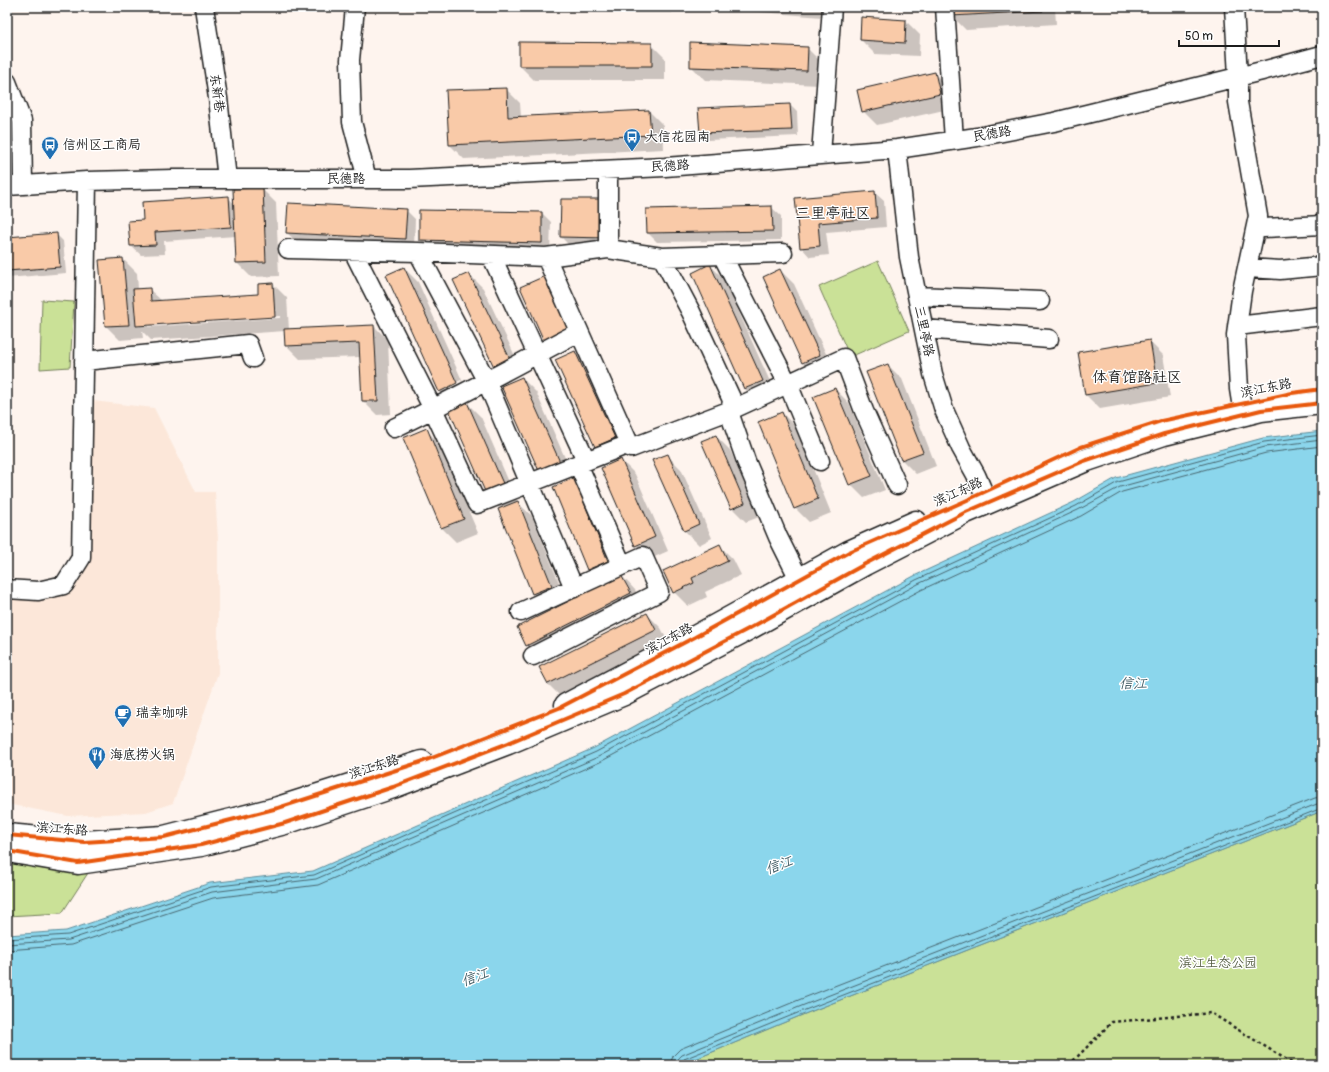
<svg xmlns="http://www.w3.org/2000/svg" width="1329" height="1072" font-family="Pangolin,'LXGW WenKai TC',sans-serif">
  <rect width="100%" height="100%" fill="#fef4ee"/>
  <filter id="ink" filterUnits="userSpaceOnUse"><feTurbulence type="fractalNoise" baseFrequency=".025" numOctaves="2"/><feDisplacementMap in="SourceGraphic" scale="8" xChannelSelector="R" yChannelSelector="G"/><feConvolveMatrix kernelMatrix="1 2 1 2 8 2 1 2 1" color-interpolation-filters="sRGB"/></filter>
  <g filter="url(#ink)">
    <!-- built -->
    <path fill="#fce7d9" d="M7,118H15L22,149L7,150Z
      M84,400L154,408L196,492H215L218,540V673L173,803L146,812L68,816L7,804V586L64,585L81,558Z"/>
    <!-- green -->
    <path fill="#cae197" stroke="#737e5a" d="M878,261L909,331L850,357L819,287Z
      M42,300L74,302L70,367L40,369Z
      M1322,811V1065H681L807,1013Z
      M7,856L32,860L88,873L62,913L7,916Z"/>
    <!-- water -->
    <path fill="#8bd6ec" stroke="#5f8c99" d="M1322,431V811L807,1013L681,1065H7V935L66,931L210,883L313,871L594,748L914,576L1074,502L1116,478L1263,438Z"/>
    <!-- shadow -->
    <path fill="#0003" fill-rule="evenodd" d="M623,7H672V13H629Z
      M700,7H823L822,17Z
      M952,7H1055L1056,24L966,30L952,16Z
      M862,18L906,21L920,35L919,56L875,54L861,40Z
      M651,44L665,58V80H534L520,66Z
      M807,48L821,62L820,85L705,80L691,66Z
      M935,74L949,88L953,108L877,125L863,111Z
      M506,89L520,103L521,117L649,111L663,125L664,149L464,159L450,145Z
      M790,105L797,112L798,136L708,140L701,133Z
      M262,189L276,203L279,276L251,277L237,263L236,236L164,241L165,254L141,255L131,246L129,222L144,221L228,197L234,204Z
      M874,192L884,201L886,227L826,232L829,255L810,257L801,247L796,199Z
      M562,200L613,244H568L561,237Z
      M771,207L781,216V240L657,242L648,233L647,210Z
      M406,210L415,219L414,248L297,242L287,233Z
      M542,213L551,222L550,252L429,249L420,240Z
      M56,234L63,241L66,273L7,278L11,282V294L7,299V238Z
      M123,259L137,273L138,289H149L162,301L260,295L273,284L287,298L289,330L374,326L388,340L391,414L377,415L363,401L361,357L300,359L286,345L285,331L151,340L142,331L143,338L120,340L106,326L100,261ZM280,316V318L148,327V325Z
      M710,265L724,279L776,395L759,402L745,389L693,273Z
      M404,268L418,282L470,398L454,405L440,391ZM461,380L462,382L445,390V388Z
      M780,270L794,284L833,369L817,377L803,363Z
      M469,274L483,288L523,373L508,380L495,366Z
      M545,340L582,344L559,354Z
      M1149,341L1163,355L1170,397L1100,409L1086,395Z
      M575,352L589,366L628,452L609,460L595,446Z
      M888,365L902,379L936,466L916,474L902,460Z
      M522,378L536,392L573,476L554,484L540,470Z
      M835,389L849,403L885,490L864,498L850,484Z
      M467,403L481,417L518,503L532,516L566,600L547,608L533,594L499,510L501,509L487,495Z
      M782,413L796,427L831,513L809,522L795,508Z
      M426,430L440,444L478,533L456,542L442,528L405,439Z
      M716,436L730,450L759,517L746,522L732,508Z
      M667,455L681,469L712,538L699,545L685,531L654,460Z
      M621,460L635,474L668,551L650,559L636,545Z
      M574,479L587,493L621,575L635,590L644,607L541,659L527,645L609,582L602,583L588,569Z
      M719,545L733,559L741,575L705,592L707,597L688,606L674,592Z
      M647,614L661,628L669,644L562,698L548,684Z"/>
    <g fill="none" stroke-linecap="round" stroke-linejoin="round">
      <!-- shore -->
      <path stroke="#48666f" stroke-width="1" d="M7,939L68,935L211,887L314,875L596,752L916,580L1076,506L1118,482L1264,442L1322,435
        M7,944L69,940L212,892L316,879L598,757L918,584L1078,510L1120,487L1265,447L1322,440
        M7,950L71,945L213,898L318,885L600,762L921,590L1081,516L1122,492L1266,453L1322,446
        M670,1065L673,1056L680,1049L801,999L1315,798L1322,797
        M676,1065L678,1059L682,1055L804,1005L1317,804L1322,803
        M682,1065V1062L684,1059L805,1010L1322,808"/>
    </g>
    <!-- building -->
    <path fill="#f9caa8" stroke="#1c1c1c" d="M951,7H1043V11L951,16Z
      M861,17L906,20L905,43L860,40Z
      M519,42L652,43V66H519Z
      M690,42L808,47L807,71L690,67Z
      M935,72L940,94L862,112L857,90Z
      M507,88L508,117L649,110L651,135L449,145L446,90Z
      M790,104L792,130L700,133L698,108Z
      M263,188L266,262L236,263L233,189Z
      M875,191L877,218L818,223L820,246L800,248L795,198Z
      M229,196L231,227L155,232L156,245L130,246L128,221L143,220L142,202Z
      M561,199H606V238L560,237Z
      M288,203L407,209L405,239L286,233Z
      M772,206L773,231L647,233L646,209Z
      M419,210L542,212V243L419,240Z
      M57,233L60,267L7,271V237Z
      M123,258L129,325L105,326L99,260Z
      M710,264L763,381L744,389L692,273Z
      M404,267L457,383L439,392L386,275Z
      M780,269L820,355L802,363L763,277Z
      M469,273L510,359L494,367L453,280Z
      M545,276L569,330L544,341L520,287Z
      M273,283L275,317L136,326L133,289L150,288L151,301L258,294V284Z
      M374,325L378,401H362L359,343L285,346L284,329Z
      M1150,340L1157,383L1085,395L1078,352Z
      M575,351L615,438L595,447L555,360Z
      M888,364L923,452L901,460L866,372Z
      M522,377L560,462L539,471L501,386Z
      M835,388L872,476L849,485L813,397Z
      M467,402L505,488L487,496L449,410Z
      M782,412L818,499L794,509L758,422Z
      M427,428L464,519L441,528L403,438Z
      M716,435L745,503L731,509L701,441Z
      M668,454L699,524L684,531L652,460Z
      M621,459L655,537L635,546L601,468Z
      M574,478L608,561L587,570L553,487Z
      M518,501L552,586L532,594L498,509Z
      M720,544L728,561L692,578L694,583L673,593L663,571Z
      M621,575L631,593L526,646L517,627Z
      M647,613L656,630L548,684L539,667Z"/>
    <g fill="none" stroke-linecap="round" stroke-linejoin="round">
      <!-- minor casing -->
      <g stroke="#1c1c1c" stroke-width="21">
        <path id="minor" d="M204,7L218,98L227,179
          M355,7L350,60L352,122L367,179
          M945,7L954,140
          M1234,7L1238,76V102L1258,216L1242,291L1236,335L1239,389L1243,414
          M7,82L22,121L23,185
          M897,149L909,257L933,374L944,410L961,448L976,475L988,503
          M821,154L832,7
          M608,170V249L662,257L691,312L732,400L730,415L746,461L778,537L799,579
          M7,186L87,181L173,179H409L665,167L897,149L977,137L1054,122L1262,71L1322,55
          M1256,226L1264,228L1322,225
          M288,249L418,252L546,257
          M608,249L546,257L631,448L731,410L844,358L864,411L897,485
          M353,251L433,409L477,504L629,444
          M418,252L486,380L574,588
          M491,255L586,460
          M722,255L788,384L820,461
          M662,257L783,253
          M1247,268L1280,270L1322,266
          M917,296L1040,301
          M1237,326L1322,316
          M924,329L1049,339
          M84,361L248,344L253,358
          M394,428C457,398 518,364 579,332
          M578,464L622,565
          M7,589L38,591L64,585L81,558L87,181
          M521,612L643,556L659,592L533,656"/>
      </g>
      <!-- major casing -->
      <g stroke="#1c1c1c" stroke-width="25">
        <path id="major" d="M566,705L695,637L849,552L916,522
          M7,835L84,842L164,837L278,808L422,762
          M7,851L78,863L201,845L285,823L393,787L508,743L624,694L750,628L865,564L966,512L1084,461L1164,434L1261,410L1322,403"/>
      </g>
      <!-- path -->
      <path stroke="#1c1c1c" stroke-width="2.5" stroke-dasharray="3 3" stroke-linecap="butt" d="M1069,1065L1112,1022L1211,1013L1295,1065"/>
      <!-- minor -->
      <use href="#minor" stroke="#fff" stroke-width="18"/>
      <!-- major -->
      <use href="#major" stroke="#fff" stroke-width="22"/>
      <!-- cycleway casing -->
      <g stroke="#fff" stroke-width="6">
        <path id="cycleway" d="M7,835L84,842L164,837L278,808L424,761L559,708L695,637L849,552L965,501L1081,447L1161,421L1292,393L1322,389
          M7,851L78,863L201,845L285,823L393,787L508,743L624,694L750,628L865,564L966,512L1084,461L1164,434L1261,410L1322,403"/>
      </g>
      <!-- cycleway -->
      <use href="#cycleway" stroke="#e8590c" stroke-width="4"/>
    </g>
  </g>
  <!-- icons -->
  <defs>
    <g id="bus-pin" transform="scale(0.9)"><path d="M0 17L-7.5 6A9.5 9.5 0 1 1 7.5 6Z" fill="#1f6fb2" stroke="#fff"/><path d="M-5-6H5V4H4V6H2V4H-2V6H-4V4H-5ZM-3.5-4V0h7V-4ZM-3.5 1.2v1.5H-2V1.2ZM2 1.2v1.5H3.5V1.2Z" fill="#fff"/></g>
    <g id="cafe-pin" transform="scale(0.9)"><path d="M0 17L-7.5 6A9.5 9.5 0 1 1 7.5 6Z" fill="#1f6fb2" stroke="#fff"/><path d="M-5.5-4.5H6V0H3Q3 3.5 0 3.5H-2.5Q-5.5 3.5-5.5 0ZM3-3.2v2h1.7v-2ZM-6 4.5H4V6H-6Z" fill="#fff"/></g>
    <g id="restaurant-pin" transform="scale(0.9)"><path d="M0 17L-7.5 6A9.5 9.5 0 1 1 7.5 6Z" fill="#1f6fb2" stroke="#fff"/><path d="M-5-6h1v4h1v-4h1v4h1v-4h1v5L-1.5 .5V6h-2V.5L-5-1ZM5-6V6H3V1.5H1.5Q1.5-4 5-6Z" fill="#fff"/></g>
  </defs>
  <g fill-rule="evenodd">
    <use href="#bus-pin" x="632" y="137"/>
    <use href="#bus-pin" x="50" y="145"/>
    <use href="#cafe-pin" x="123" y="713"/>
    <use href="#restaurant-pin" x="97" y="755"/>
  </g>
  <g text-anchor="middle" dominant-baseline="central" stroke-width="3" stroke-linejoin="round" paint-order="stroke">
    <!-- street labels -->
    <g font-size="13" fill="#1c1c1c" stroke="#fff">
      <text transform="translate(217 93) rotate(82)">东新巷</text>
      <text transform="translate(992 134) rotate(-10)">民德路</text>
      <text transform="translate(670 166) rotate(-4)">民德路</text>
      <text x="346" y="179">民德路</text>
      <text transform="translate(924 331) rotate(78)">三里亭路</text>
      <text transform="translate(1266 388) rotate(-11)">滨江东路</text>
      <text transform="translate(958 492) rotate(-24)">滨江东路</text>
      <text transform="translate(669 639) rotate(-28)">滨江东路</text>
      <text transform="translate(374 767) rotate(-18)">滨江东路</text>
      <text transform="translate(62 829) rotate(4)">滨江东路</text>
    </g>
    <!-- poi labels -->
    <g font-size="13" fill="#1c1c1c" stroke="#fff" text-anchor="start">
      <text x="645" y="137">大信花园南</text>
      <text x="63" y="145">信州区工商局</text>
      <text x="136" y="713">瑞幸咖啡</text>
      <text x="110" y="755">海底捞火锅</text>
    </g>
    <!-- park labels -->
    <g font-size="13" fill="#596147" stroke="#fff">
      <text x="1218" y="963">滨江生态公园</text>
    </g>
    <!-- water labels -->
    <g font-size="14" font-style="italic" fill="#435d65" stroke="#fff">
      <text x="1133" y="683">信江</text>
      <text transform="translate(779 865) rotate(-20)">信江</text>
      <text transform="translate(475 977) rotate(-20)">信江</text>
    </g>
    <!-- quarter labels -->
    <g font-size="15" fill="#1c1c1c" stroke="#fff">
      <text x="833" y="213">三里亭社区</text>
      <text x="1137" y="377">体育馆路社区</text>
    </g>
  </g>
  <!-- margin -->
  <rect width="1329" height="1072" fill="none" stroke="#fff" stroke-width="24"/>
  <rect x="12" y="12" width="1305" height="1048" fill="none" stroke="#1c1c1c" stroke-width="1.5" filter="url(#ink)"/>
  <!-- scale -->
  <path d="M1179 40v6h100v-6" fill="none" stroke="#1c1c1c" stroke-width="2"/>
  <text x="1185" y="40" font-size="12" fill="#1c1c1c" stroke="#ffffff" stroke-width="3" paint-order="stroke">50 m</text>
</svg>
